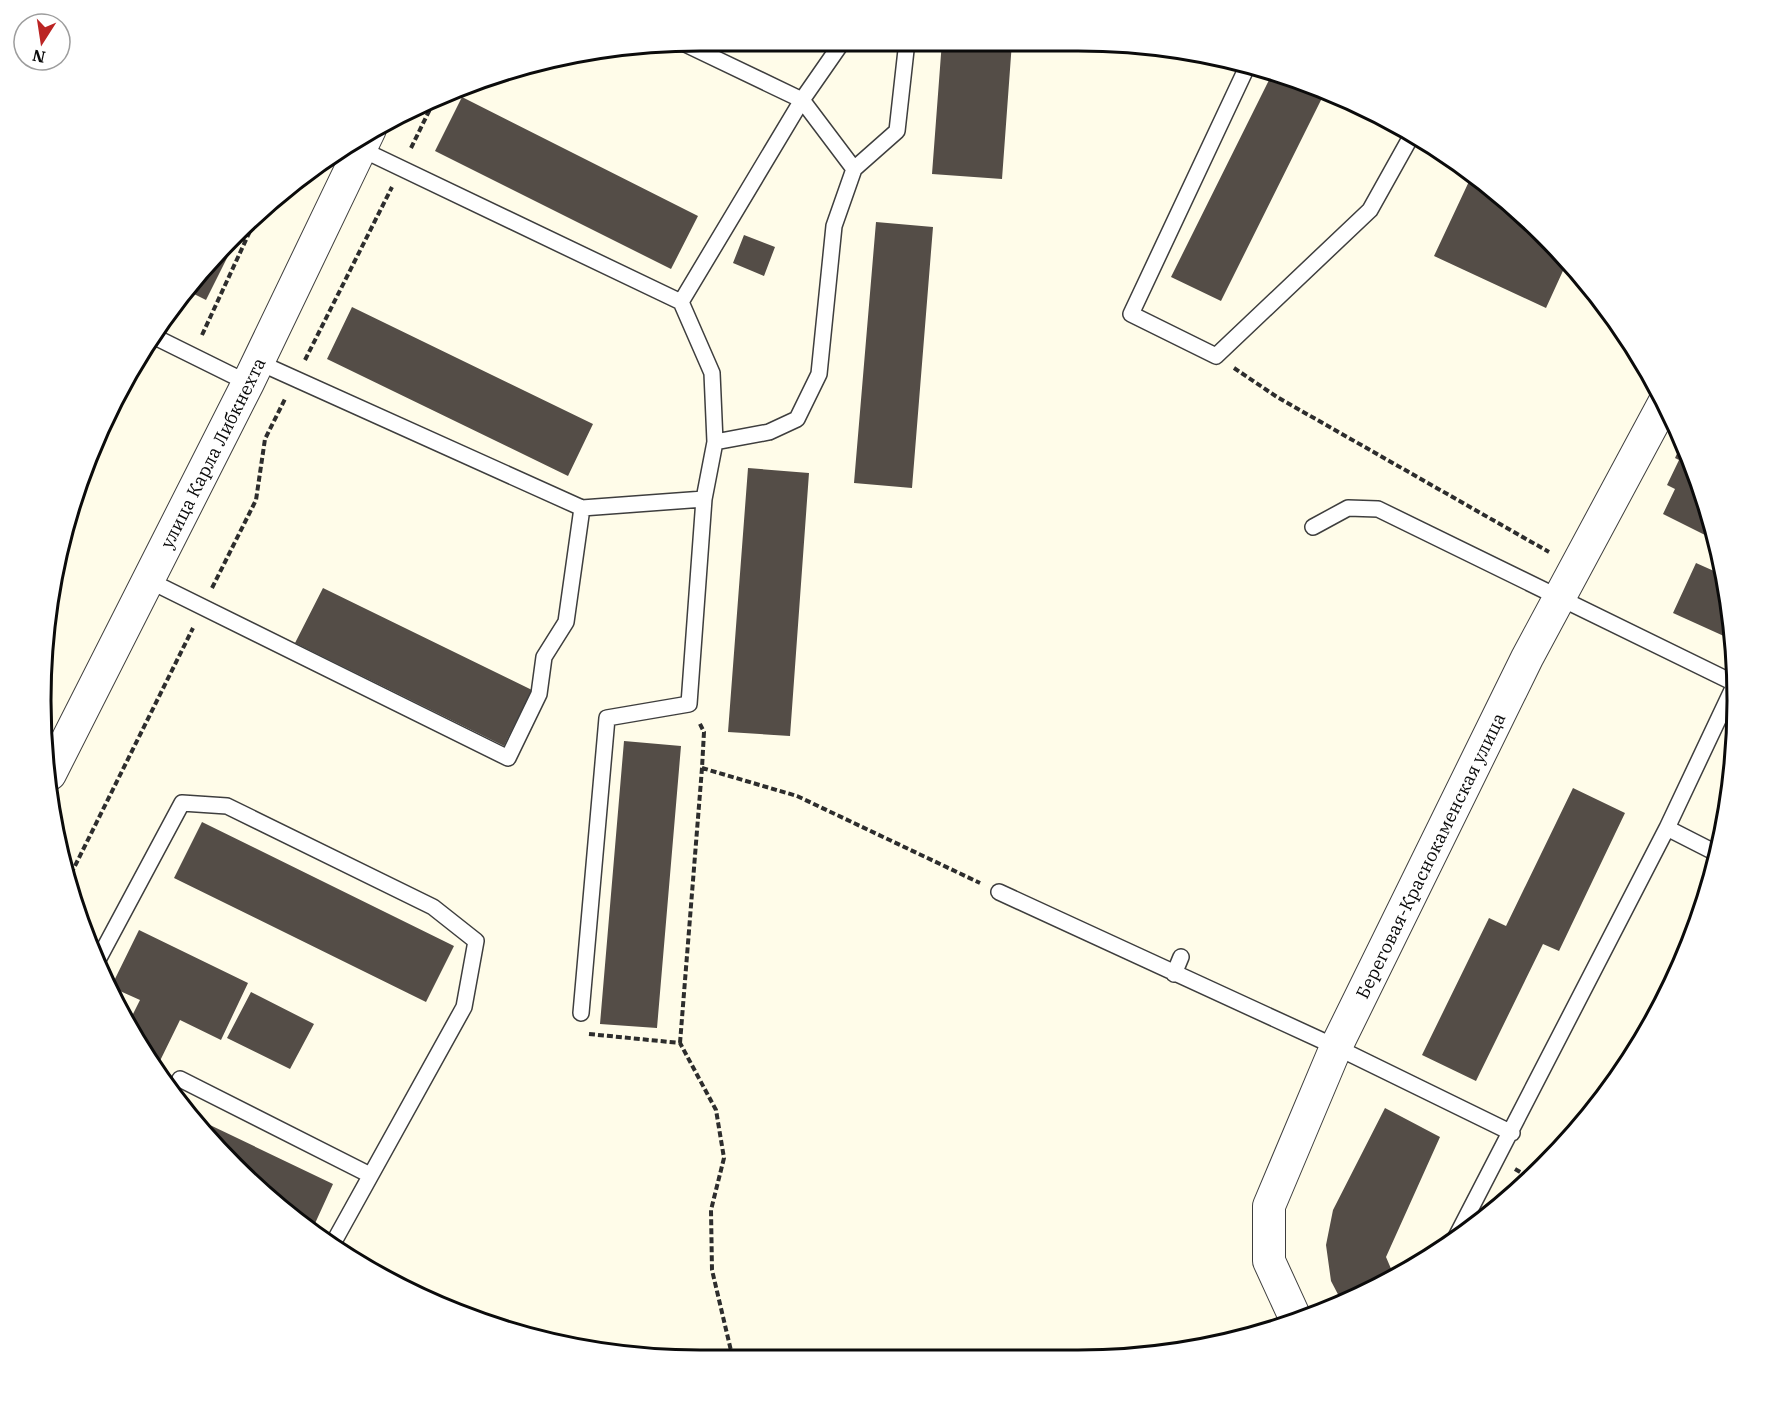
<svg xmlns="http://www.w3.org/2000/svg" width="1778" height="1401" font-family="'IBM Plex Serif',serif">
  <rect width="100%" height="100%" fill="#fffce9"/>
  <!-- building -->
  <path fill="#544d47" d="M759,41H783L778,50Z
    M942,41L1012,42L1002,179L932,174Z
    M1273,72L1290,76L1325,92L1221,301L1171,277Z
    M462,97L698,216L671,269L435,151Z
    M1472,175L1512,204L1567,262L1546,308L1434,256Z
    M876,222L933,227L912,488L854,483Z
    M744,235L775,247L764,276L733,263Z
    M224,247L231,250L206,300L190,292Z
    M352,307L593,424L568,476L327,359Z
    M1682,443L1703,489L1715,540L1663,514L1675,489L1667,485L1679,460L1675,458Z
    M748,468L809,473L790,736L728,732Z
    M1696,563L1723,575L1732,615V622L1726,637L1673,613Z
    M323,588L532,690L504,746L295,643Z
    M624,741L681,746L657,1028L600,1024Z
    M1573,788L1625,813L1559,951L1543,944L1476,1081L1422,1055L1489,918L1506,926Z
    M202,822L454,946L426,1002L174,878Z
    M139,930L248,983L221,1040L180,1020L156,1069L127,1026L140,1000L111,987Z
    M251,992L314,1024L290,1069L227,1038Z
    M1385,1108L1440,1137L1386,1257L1395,1278L1342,1302L1331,1281L1326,1245L1333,1210Z
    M189,1115L333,1184L312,1230L205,1136Z"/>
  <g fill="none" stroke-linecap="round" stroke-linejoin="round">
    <!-- service casing -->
    <g stroke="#3e3e3e" stroke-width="18">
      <path id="service" d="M683,43L802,100L854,169
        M1247,67L1131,314L1216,356L1370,210L1413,133
        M361,149L681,302L712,373L715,442
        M681,302L802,100L843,41
        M155,337L248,383
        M258,362L582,508L704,499
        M1313,527L1348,508L1378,509L1734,683
        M148,580L508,758L539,694L544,657L566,622L582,508
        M1667,828L1718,854
        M999,892L1336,1047L1512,1133
        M99,958L182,803L227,806L433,907L476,941L464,1007L331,1247
        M1174,974L1181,957
        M581,1013L607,718L689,704L704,499L715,442L769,432L797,419L819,374L834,226L854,169L897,131L907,41
        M180,1079L370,1175
        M1456,1237L1667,828L1734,686"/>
    </g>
    <!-- minor casing -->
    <g stroke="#3e3e3e" stroke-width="34">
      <g id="minor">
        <path id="s1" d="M50,774L248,383L370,129"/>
        <path id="s2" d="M1297,1322L1269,1261V1206L1336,1047L1527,658L1664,403"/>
      </g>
    </g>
    <!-- path -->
    <path stroke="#2d2d2d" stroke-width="4" stroke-dasharray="6 3" stroke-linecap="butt" d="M411,148L433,103
      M202,335L257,216
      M305,360L392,187
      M1234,368L1277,397L1549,552
      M212,588L256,500L265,439L285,399
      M702,768L797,796L980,883
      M67,882L193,628
      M589,1034L680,1043L716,1110L724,1158L711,1210L712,1270L732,1355L731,1360
      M680,1043L702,768L704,732L699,722
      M1515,1169L1530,1178"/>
    <!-- service -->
    <use href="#service" stroke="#fff" stroke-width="15"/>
    <!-- minor -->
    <use href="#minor" stroke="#fff" stroke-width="32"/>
  </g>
  <g text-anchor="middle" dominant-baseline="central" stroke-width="6" stroke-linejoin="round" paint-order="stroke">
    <!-- street labels -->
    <g font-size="18" fill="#0b0b0b" stroke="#fff">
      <text stroke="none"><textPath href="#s1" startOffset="360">улица Карла Либкнехта</textPath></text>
      <text stroke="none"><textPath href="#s2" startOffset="508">Береговая-Краснокаменская улица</textPath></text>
    </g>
  </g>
  <!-- crop -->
  <path d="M0 0H1778V1401H0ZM700 51H1078A649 649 0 0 1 1727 700V701A649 649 0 0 1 1078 1350H700A649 649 0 0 1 51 701V700A649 649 0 0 1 700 51Z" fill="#fff" fill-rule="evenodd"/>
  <path fill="none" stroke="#0b0b0b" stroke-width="3" d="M700 51H1078A649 649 0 0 1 1727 700V701A649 649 0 0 1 1078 1350H700A649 649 0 0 1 51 701V700A649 649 0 0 1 700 51Z"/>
  <!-- north arrow -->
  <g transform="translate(42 42) rotate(192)"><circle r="28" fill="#ffffff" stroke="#9d9d9d" stroke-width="1.5"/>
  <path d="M0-4.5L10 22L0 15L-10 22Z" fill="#bb2423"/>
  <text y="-9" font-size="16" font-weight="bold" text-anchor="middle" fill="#0b0b0b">N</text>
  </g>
</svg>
